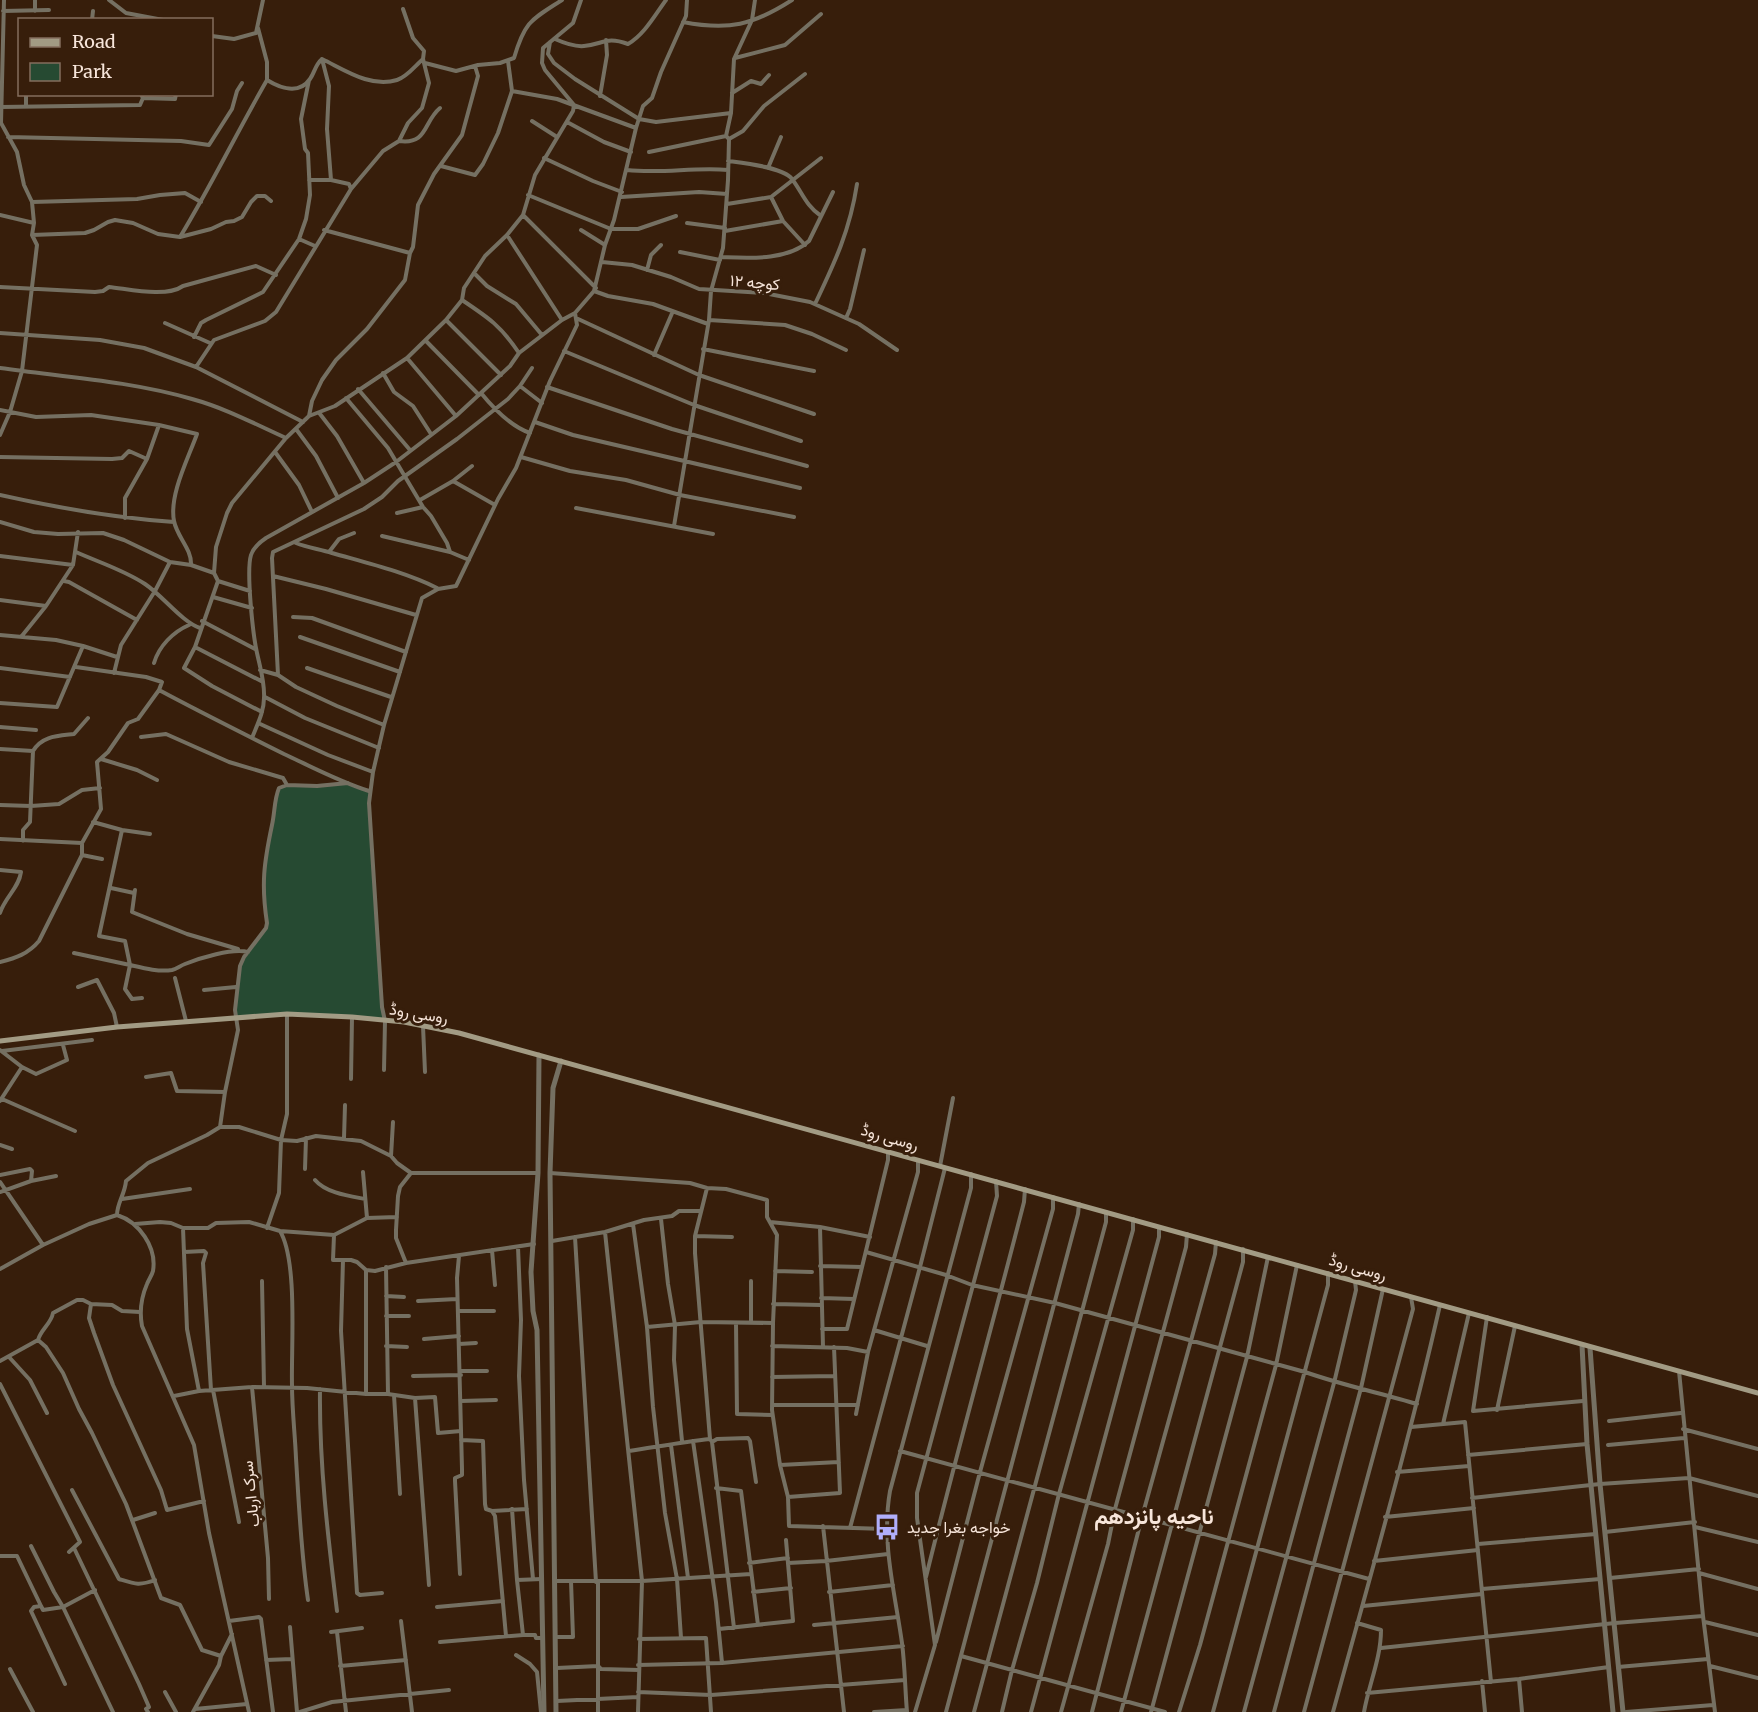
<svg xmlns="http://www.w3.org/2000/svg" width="1758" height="1712" font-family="Merriweather,Vazirmatn,serif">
  <rect width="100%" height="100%" fill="#371e0b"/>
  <!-- green -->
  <path fill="#264a32" d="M348,783L369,791L381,976L385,1021L315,1015L235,1018L240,966L266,928L262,882L279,788L287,785Z"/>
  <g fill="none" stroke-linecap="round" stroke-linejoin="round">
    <!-- minor -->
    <path stroke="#757062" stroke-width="4" d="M35,0V11
      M109,0L126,13L163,20
      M3,11L49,10
      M92,20L93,11
      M683,22C729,31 753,25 792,0
      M212,36L234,39L256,33L263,0
      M555,39C564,43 574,47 584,46C604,44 606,36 628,44C644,35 655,15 666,0
      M550,42L548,54L554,63L575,79L639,119L656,122L731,113
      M735,58L785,45L821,14
      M322,59L329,86L327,129L331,180
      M322,59C345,70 370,88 397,80C407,77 415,66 423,59
      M425,63L456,71L478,65L500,63L514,58C525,21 531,20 562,0
      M267,80C280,88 299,95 310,79C315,72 315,65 322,59
      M512,91L557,99L636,128
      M732,93L751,81L761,84L769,75
      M600,96L607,55L606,40
      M143,98L175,99L176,94
      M26,106V94
      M1,107L140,105L143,98L141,94
      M532,121L557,137
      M567,122L604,142L631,152
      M8,137L181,141L209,145L232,109L237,91L242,83
      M729,139L743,131L764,106L805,74
      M399,141C428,145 423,122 440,108
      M649,152L726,136
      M544,158L593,181L622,192
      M728,161C743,163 783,167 792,179C802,192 806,206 821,216
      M441,166L475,175L483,164L498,133L512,91L508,61
      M768,168L781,137
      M627,170C661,174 694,167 728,170
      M309,180H331L349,184L351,189
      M528,195L611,229H638L676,216
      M621,197L699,192L727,194
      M771,197L821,158
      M32,202L137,199L160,195L185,193L201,202
      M727,204L771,197L783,221L805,245
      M0,215L34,223
      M523,215L596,288
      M687,223L725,228
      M324,230L410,253
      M581,230L605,245
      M725,231L783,221
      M32,235L85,233L94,230L108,222L115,220L133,223L158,234L180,237L211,229L226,222L234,221L242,217L251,202L257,196H265L271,201
      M507,235L562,320
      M180,237C211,186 237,132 267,80V62L258,28
      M299,239L315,246
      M680,252L720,260
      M721,257C749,258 787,261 809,241L833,192
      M602,262L632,265L671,277L699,289L764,293L810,302L859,324L897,350
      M647,270L651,255L661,245
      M474,273L487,286L516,304L542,335
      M0,287L95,292L103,291L109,287C129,289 166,298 183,286L256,266L276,275
      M594,291L608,296L653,304L708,324
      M462,300C489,318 501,326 519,353
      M815,304C835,262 850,230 857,184
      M576,318L699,375L814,414
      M846,318L850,309L864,250
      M446,320L501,375
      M709,320L785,325L812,334L846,350
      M165,323L210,343
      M0,333L100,340L144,348L196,367L303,422
      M194,337L201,323L206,320L263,292L299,239L306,219L310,195L308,153L305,149L301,119L309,80
      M426,341L479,395
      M703,349L814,371
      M564,351L694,405L801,441
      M654,355L673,311
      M407,358L456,416
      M196,367L214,340L265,321L276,312L351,189L383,151L399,141L408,123L422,108L429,83L423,59L424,51L413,38L403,9
      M0,368C64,377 130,381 192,399C225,408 255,424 286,438
      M383,373L394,392L413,406L431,434
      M520,386L542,403
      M547,387L672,429L807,466
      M358,389L410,450
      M481,393C494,409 510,426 530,433
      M346,398L388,448L423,507L431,516L447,543L450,552
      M0,410L36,417L91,415L159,425L197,434C188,459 169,495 174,521C177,537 192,549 191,565
      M320,414L337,436L364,483
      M309,416L335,406L407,358L446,320L462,300L464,288L485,256L507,235L523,215L535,175L573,111L574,105L545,70L542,63L543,48L573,23L581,0
      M535,422L573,435L800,488
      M296,429L316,456L338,498
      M0,435L10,412L22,371L37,245L32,235L34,223L32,202L24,185L17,152L1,123L4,0
      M275,452L299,485L312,512
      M0,457L112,459L122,458L129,451L147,459
      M521,457L570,471L626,480L680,495L794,517
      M453,481L495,505
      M0,495C58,508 115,518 174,522
      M420,500L453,481L472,466
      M576,508L713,534
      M397,513L423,507
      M125,518V498L147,459L159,425
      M0,522L34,532L58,534L103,533L124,540L170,562L191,565L214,573
      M674,526L709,320L711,291L723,248L728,180L729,139L726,136L731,113L734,59L752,20L755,0
      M382,536L450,552L469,560
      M296,543C308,548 320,549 332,553C367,563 405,572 437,588
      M76,552C98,562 124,570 145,584C163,596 182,622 200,628
      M329,552L339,539L354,533
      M0,556L73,565
      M273,576L326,589L416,615
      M64,581L69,582L137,620
      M218,581L250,591
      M213,597L252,608
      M0,600L46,606
      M293,617L312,618L406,652
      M202,621L255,649
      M0,635L56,640L83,646L117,657
      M21,637L46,606L73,565L78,532
      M300,637L400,672
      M195,647L263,682
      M154,663C159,646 173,632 189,625
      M0,668L70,677
      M307,668L391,697
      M260,670L278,675L296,687L337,706L384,725
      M114,673L121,645L155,591L170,562
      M278,675L272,558L273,552L364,509L382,497L398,481L457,439L508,399L520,386L532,368
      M159,690C200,712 242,733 284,754C312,767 340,782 369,791
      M265,697L305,718L379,748
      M0,703L57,707L83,646
      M262,712L212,686L184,668L195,647L218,581L214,573L216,547L227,513L232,503L286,438L309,416L312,401L322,380L336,360L367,329L405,280L410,253L413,247L418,205L434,174L462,135L478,76L475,66
      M258,723L328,755L373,772
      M0,727L36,730
      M141,737L166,734L229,762L283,778L287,785
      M252,738C257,725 264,712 264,698C265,683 260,667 257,653C253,635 246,571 251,555C253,549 260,542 266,538L364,483L396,462L456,416L510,366L519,353L562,320L575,313L594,291L605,245L614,220L636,128L643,106L652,98L661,72L686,16L687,0
      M0,749L33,751
      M101,759L137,770L157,780
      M0,805L31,806L59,804L82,790L100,788
      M93,822L122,830L150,834
      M122,830L99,936L125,941L130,965C143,968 158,972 172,970C176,969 180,966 185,964C200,958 232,948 248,952
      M0,839L82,843
      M23,841V830L30,822L33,751C42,736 57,736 74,734L88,718
      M82,855L102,859
      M0,870L21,872C19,888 5,897 0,913
      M111,888L134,893
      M135,890L132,912L187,934L238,949
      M74,953L130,965L125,989L132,999L142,998
      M0,962C16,958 28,954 39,941L82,855V843L101,809L97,762L108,752L128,723L138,719L159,690L162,682L146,677L76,667
      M175,978L186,1021
      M78,987L97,980L114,1013L117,1027
      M204,990L236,987
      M423,1026L425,1072
      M0,1050L22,1067L36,1074L67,1060L63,1045
      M2,1051L92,1040
      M384,1070L385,1021L382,1007L369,803L373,772L384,725L422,598L438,589L456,586L458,582L498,499L516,468L550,381L577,325L575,313
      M146,1077L171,1073L177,1091L225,1092
      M351,1079L352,1017
      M2,1099L75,1131
      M0,1101L22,1067
      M220,1127L225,1092L238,1030L235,1010L240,966L244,957L266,928L267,923C261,884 264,863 272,825C275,812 274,800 279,788L287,785L317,786L348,783
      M344,1138L345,1105
      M0,1145L12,1149
      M391,1156L393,1122
      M940,1166L953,1098
      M305,1169L306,1138
      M363,1172L367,1218
      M550,1173L690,1183L707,1188L726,1189L767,1200V1217L777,1235L773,1323L772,1410L780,1465L788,1497L789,1526L886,1529
      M0,1175L30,1169L32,1171L31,1181
      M315,1180C326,1193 349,1196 365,1199
      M0,1182L43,1245
      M707,1188L695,1236V1253L710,1439L712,1442L734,1628
      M0,1192L31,1181L56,1176
      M122,1199L190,1189
      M661,1219L668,1284L675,1325L674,1360L682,1441
      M770,1222L820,1227L870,1237
      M135,1224L160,1222L171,1223L183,1228H208L216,1223L249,1222L280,1231L334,1235L367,1218L397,1217
      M633,1224L647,1327L653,1407L665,1513L677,1579L681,1638
      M820,1227L823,1347
      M183,1228L187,1329L199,1391
      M267,1228L279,1193L281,1140L287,1114V1014
      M280,1231C298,1261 291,1348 292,1385C292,1410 295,1434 296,1458C299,1506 301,1553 308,1600
      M605,1232L642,1581L638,1712
      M334,1235L333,1260H351L357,1262L366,1270L375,1271L406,1263L534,1244
      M695,1236L732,1237
      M575,1237L596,1582
      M552,1241L605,1232L644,1220L672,1216L679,1211H701
      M518,1247L521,1320L519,1376L524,1480L533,1579
      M492,1250L495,1285
      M184,1252L204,1251L206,1253L203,1263L211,1390
      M866,1252L946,1275L972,1285L1055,1303L1305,1372C1342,1385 1380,1393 1417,1404
      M459,1256L457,1278L462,1469V1475L455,1478V1481L460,1574
      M343,1260L341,1331L357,1593L360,1595L382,1593
      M406,1263L396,1238V1230L398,1196L400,1187L411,1173
      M820,1266L862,1267
      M386,1267L388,1394
      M0,1269L43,1245L89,1224L117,1215
      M366,1270V1394
      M775,1271L812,1272
      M262,1281L264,1387
      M751,1281V1323
      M386,1296L404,1297
      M821,1298L854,1299
      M418,1301L457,1299
      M91,1304L89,1318L94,1333L113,1385L161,1490L167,1510L204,1501
      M773,1304L821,1305
      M458,1311H494
      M386,1316H409
      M1487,1317L1473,1411L1583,1401
      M736,1323L737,1414L772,1415
      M647,1327L701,1322L773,1323
      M822,1329H847L888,1160V1152
      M874,1330L927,1346
      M424,1339L459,1336
      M38,1340L46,1347L63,1373L79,1409L92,1433L126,1504L161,1598L180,1605L202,1650L221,1656
      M459,1344L476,1343
      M386,1346L407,1347
      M772,1346L847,1348L868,1352
      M9,1357L30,1380L47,1413
      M0,1361L38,1340C41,1329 51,1324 53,1313L77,1300H83L91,1304L112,1305L122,1311L140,1312
      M461,1371H487
      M1679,1371L1703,1616L1715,1712
      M413,1376L461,1375
      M772,1377L835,1376
      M0,1384L80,1542L69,1552
      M252,1387L268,1558L269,1599
      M320,1389C319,1463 328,1537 337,1611
      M213,1390L239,1522
      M394,1395L400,1494
      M174,1396L199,1391L252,1387L307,1388L366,1394H388L415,1398L435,1397L438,1433L461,1431
      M415,1398L429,1585
      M461,1401L496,1400
      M772,1405H858
      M1497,1410L1515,1326
      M856,1414L868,1352L918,1172V1160
      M1609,1421L1681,1413
      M1443,1424L1469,1313
      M1411,1427L1465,1422L1491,1682
      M1683,1429L1758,1449
      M461,1440L483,1441L485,1504L486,1509L492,1511L495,1516L506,1636
      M693,1441L716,1602L722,1663
      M712,1442L717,1439L748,1438L750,1441L756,1482
      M671,1445L688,1578
      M1608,1445L1684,1438
      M629,1451C656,1447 682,1442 710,1439
      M900,1451L1369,1579
      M1468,1455L1587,1444
      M780,1465L839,1462
      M1397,1472L1469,1466
      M716,1488L741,1491L758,1625
      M72,1490L119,1579C135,1584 139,1586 155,1580
      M788,1497L840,1493L834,1347
      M1472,1498L1600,1484L1689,1478L1758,1496
      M512,1509L517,1580L523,1635
      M492,1511L527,1509
      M1385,1517L1474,1508
      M133,1520L155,1513
      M823,1526L844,1712
      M1695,1527L1758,1542
      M850,1528L920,1267L945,1168
      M1605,1532L1695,1522
      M1478,1544L1596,1534
      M31,1546L54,1592L63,1607L113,1712
      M74,1548L139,1684L149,1707L146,1709L148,1712
      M0,1556H17L41,1606
      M1374,1561L1478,1550
      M749,1563L788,1558
      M788,1563L826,1561L888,1554
      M1699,1573L1758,1589
      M926,1577C957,1451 992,1327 1024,1202L1025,1189
      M1610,1578L1699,1569
      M517,1580L542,1579
      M556,1581H642L751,1574
      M1482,1589L1600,1579
      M753,1592L791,1588
      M829,1592L893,1585
      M1363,1606L1482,1594
      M437,1607L503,1601
      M229,1621L259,1617L261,1619L273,1712
      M401,1621L412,1712
      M1705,1622L1758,1635
      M1357,1623L1381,1630C1381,1658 1369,1684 1364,1712
      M814,1625L898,1617
      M290,1627L297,1712
      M719,1629L793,1621L786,1540
      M331,1632L362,1628
      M337,1632L346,1712
      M556,1637H573L571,1581
      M639,1639L706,1638L711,1712
      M440,1642L523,1635H535L536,1638H542
      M936,1642L980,1472L1053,1209V1197
      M1381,1648L1615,1623L1703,1616
      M516,1655L530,1664L537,1672L541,1712
      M961,1656L1165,1712
      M266,1660L292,1659
      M638,1665L722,1663L903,1646
      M340,1666L406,1660
      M1710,1666L1758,1678
      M1618,1667L1708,1659
      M557,1668L598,1666L601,1669L639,1670
      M10,1669L33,1712
      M1519,1679L1522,1712
      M1482,1681L1485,1712
      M65,1684L31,1611L34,1607L41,1606L43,1610L63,1607L95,1590
      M165,1692L176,1712
      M638,1692L711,1695L905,1680
      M1367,1693L1519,1679L1609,1667
      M557,1701L638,1697
      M195,1709L247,1704
      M193,1712L219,1665L221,1656L232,1634
      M249,1712L209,1533L194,1445L142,1326C139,1310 141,1298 147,1284C149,1279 152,1275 153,1271C157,1247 139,1222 117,1215C117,1203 125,1194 126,1181L148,1163L207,1135L220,1127H239L281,1140L297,1141L316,1136L361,1141L391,1156L397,1163L411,1173H538
      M300,1712L332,1702L449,1690
      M598,1712V1582
      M874,1712L907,1710
      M907,1712C905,1689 905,1666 902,1643C895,1593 881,1542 890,1491L971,1188V1174
      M915,1712L935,1645L917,1518V1493L997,1196L996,1181
      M946,1712L1078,1214L1079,1204
      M974,1712L1106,1222V1212
      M1002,1712L1012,1670L1037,1583L1059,1494L1133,1230V1219
      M1031,1712L1159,1237V1227
      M1061,1712L1108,1544L1115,1509L1186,1247L1187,1234
      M1092,1712L1142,1517L1215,1254L1216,1242
      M1121,1712L1243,1262V1249
      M1151,1712L1247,1357L1268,1257
      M1179,1712L1200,1645L1276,1365L1297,1265
      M1213,1712L1328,1285V1273
      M1244,1712L1334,1383L1356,1290L1355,1281
      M1274,1712L1361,1388L1383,1289
      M1304,1712L1413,1309L1411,1297
      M1333,1712C1370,1577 1409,1442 1440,1305
      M1626,1712L1713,1705"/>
    <!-- tertiary -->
    <path stroke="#757062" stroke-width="5" d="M539,1055L538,1173L531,1272L533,1311L537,1330L544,1712
      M1582,1345L1587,1444L1613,1712
      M1590,1348L1600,1484L1623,1712
      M556,1712L550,1173L553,1088L561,1061"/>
    <!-- secondary -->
    <path stroke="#a29b84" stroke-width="5" d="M0,1041L117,1027L287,1014L352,1017L404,1022L459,1033L1758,1393"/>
  </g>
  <!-- icons -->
  <defs>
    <g id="bus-bare" transform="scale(2.07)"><path d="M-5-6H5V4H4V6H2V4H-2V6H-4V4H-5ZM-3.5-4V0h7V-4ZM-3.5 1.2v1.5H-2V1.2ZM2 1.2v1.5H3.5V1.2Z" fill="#b0aefa" stroke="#371e0b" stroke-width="2.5" paint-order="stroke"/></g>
  </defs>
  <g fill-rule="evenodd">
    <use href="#bus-bare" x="887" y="1527"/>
  </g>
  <g text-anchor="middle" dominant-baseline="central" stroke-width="6" stroke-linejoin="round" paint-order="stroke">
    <!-- street labels -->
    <g font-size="16" fill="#f7e5da" stroke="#371e0b">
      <text transform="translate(755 282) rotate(5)">کوچه ۱۲</text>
      <text transform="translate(419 1013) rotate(9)">روسی روڈ</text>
      <text transform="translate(890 1137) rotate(16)">روسی روڈ</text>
      <text transform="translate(1358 1267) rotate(16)">روسی روڈ</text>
      <text transform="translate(250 1494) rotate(-96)">سرک ارباب</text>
    </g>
    <!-- poi labels -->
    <g font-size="16" fill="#f7e5da" stroke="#371e0b" text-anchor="start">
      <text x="907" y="1527">خواجه بغرا جدید</text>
    </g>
    <!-- district labels -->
    <g font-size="22" font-weight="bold" fill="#f7e5da" stroke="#371e0b">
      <text x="1154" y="1516">ناحیه پانزدهم</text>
    </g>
  </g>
  <!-- legend -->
  <rect x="18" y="18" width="195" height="78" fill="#371e0b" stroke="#846e5e" stroke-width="1.5"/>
  <rect x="30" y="38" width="30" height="9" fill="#a29b84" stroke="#846e5e" stroke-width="1.5"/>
  <text x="72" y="48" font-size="18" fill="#f7e5da">Road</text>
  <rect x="30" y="63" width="30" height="18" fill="#264a32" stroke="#846e5e" stroke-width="1.5"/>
  <text x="72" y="78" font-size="18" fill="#f7e5da">Park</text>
</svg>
